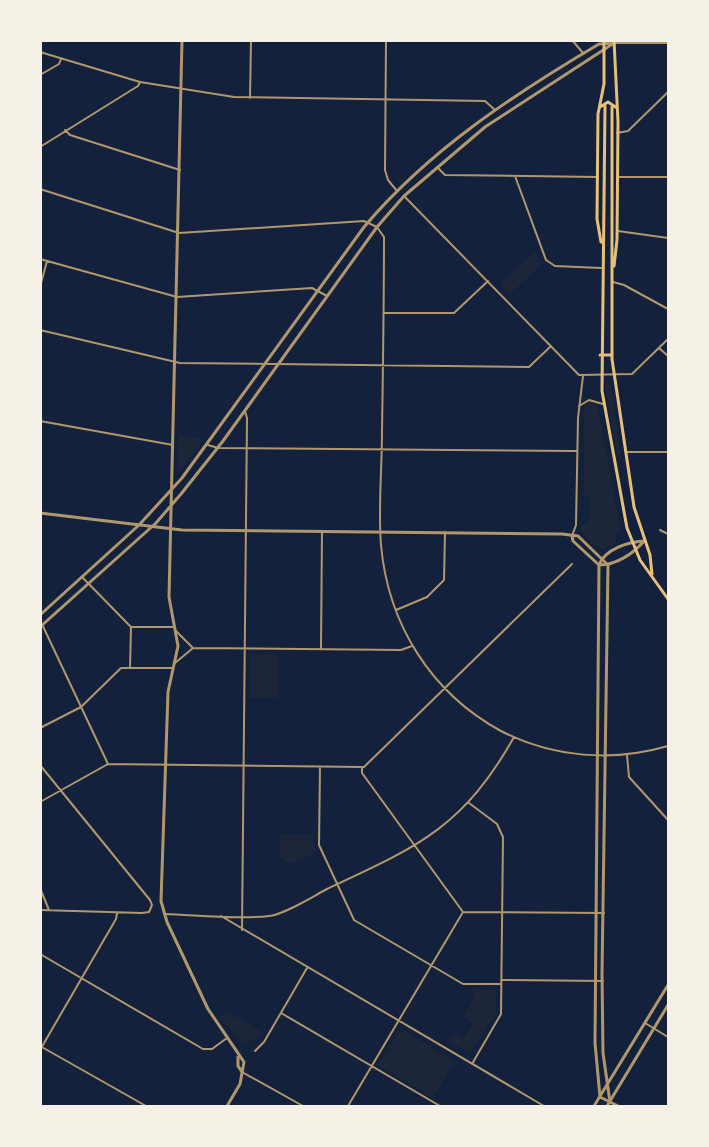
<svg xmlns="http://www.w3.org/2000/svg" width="709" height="1147" font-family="Quicksand,sans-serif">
  <rect width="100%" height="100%" fill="#14213d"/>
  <!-- green -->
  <path fill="#1d2539" d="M535,251L540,265L510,294L500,284Z
    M605,384H611L621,457H617Z
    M592,402L598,407L621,532L614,534L617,543L604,549L591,544L580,529L589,519V496L584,494V408L585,404Z
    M179,434L204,439L180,471H178Z
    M250,654L277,655V698H250Z
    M280,835H312L316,852L293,863H283V858H280Z
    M473,989L496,990V1012L470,1053L449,1041L453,1033L464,1039L473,1023L463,1017L473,1000Z
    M226,1011L263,1032L260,1037L242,1045L220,1016Z
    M400,1029L455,1061L433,1098L378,1065Z"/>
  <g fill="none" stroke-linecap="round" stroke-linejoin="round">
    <!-- minor -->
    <path stroke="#b1986c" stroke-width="2" d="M386,40L385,170L388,180L397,191
      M572,40L583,53
      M614,43H668
      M40,52L140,82L234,97L485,101L495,110
      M40,75L59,64L61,59
      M250,98L251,40
      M65,130L70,135L180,170
      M617,133L628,131L668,92
      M40,147L138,86L140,82
      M438,168L445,175L597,177
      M515,176L546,260L555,266L601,268
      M617,177H668
      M40,189L179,233L364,221L377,227L384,237C384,302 383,367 382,432C382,469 378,508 381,545C388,624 431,693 501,731C553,758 613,762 668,746
      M404,196L579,375L632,374L668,339
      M618,231L668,238
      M40,259L177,297L312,288L327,296
      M613,282L624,285L668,309
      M40,287L47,261
      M384,313H454L488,281
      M40,330L180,363L529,367L551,346
      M659,348L668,356
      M579,406L589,400L603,404
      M40,421L173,445
      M208,445L218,448L577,451
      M626,452H668
      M660,530L668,534
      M572,536L576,525L578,418L583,376
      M82,577L131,627
      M396,610L427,597L444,580L445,532
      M40,620L108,764
      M176,631L193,648
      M321,648L322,531
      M175,663L193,648L401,650L412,646
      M172,668H130L131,627H173
      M40,728L81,707L121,668H130
      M627,755L629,777L668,820
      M40,765L150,900L152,905L149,912L142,913L40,910
      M320,767L319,845L354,920L463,984H501
      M362,767V773L463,912
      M40,802L108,764L364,767L572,564
      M469,803L497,824L503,837L501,1014L472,1064
      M40,888L49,910
      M463,912L604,913
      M164,914C196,915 238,920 269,916C285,914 312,897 327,889C417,847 463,828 514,737
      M221,916L544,1106
      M242,930L247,418L245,411
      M40,954L203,1049H212L227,1038
      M501,980L603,981
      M281,1013L440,1106
      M645,1023L668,1037
      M40,1046L146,1106
      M40,1050L116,919L117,913
      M255,1051L264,1042L307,968
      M242,1072L303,1106
      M348,1106L463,912"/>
    <!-- tertiary -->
    <path stroke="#b1986c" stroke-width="3" d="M182,40L169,597L178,646L168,692L161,901L167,922L208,1009L244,1062L240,1084L227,1106
      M40,513L182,530L562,534L578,536L608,565
      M572,536L573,541L599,565C616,565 633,554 644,541
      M608,565L602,974L603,1053L610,1102
      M40,615L139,525L182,478L364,227C429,150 513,95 599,44L613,43
      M40,627L156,523L181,494L223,441L377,227L404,196L485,127L614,43
      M238,1057V1066L242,1072
      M600,1097L595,1043L599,565C605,549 628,542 644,541
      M600,1097L618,1106
      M594,1106L668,985
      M607,1106L668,1005"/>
    <!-- secondary -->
    <path stroke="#e5c07b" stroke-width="3" d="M605,106L602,391L627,528L640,560L668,599
      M600,107L608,102L617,108
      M612,107V359L634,507L650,555L652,574
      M601,242L597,219L598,114L604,84V40
      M614,266L617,240L618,122L614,40
      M600,355H612"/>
  </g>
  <!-- border -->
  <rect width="709" height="1147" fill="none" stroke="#f6f1e7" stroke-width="84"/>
</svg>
